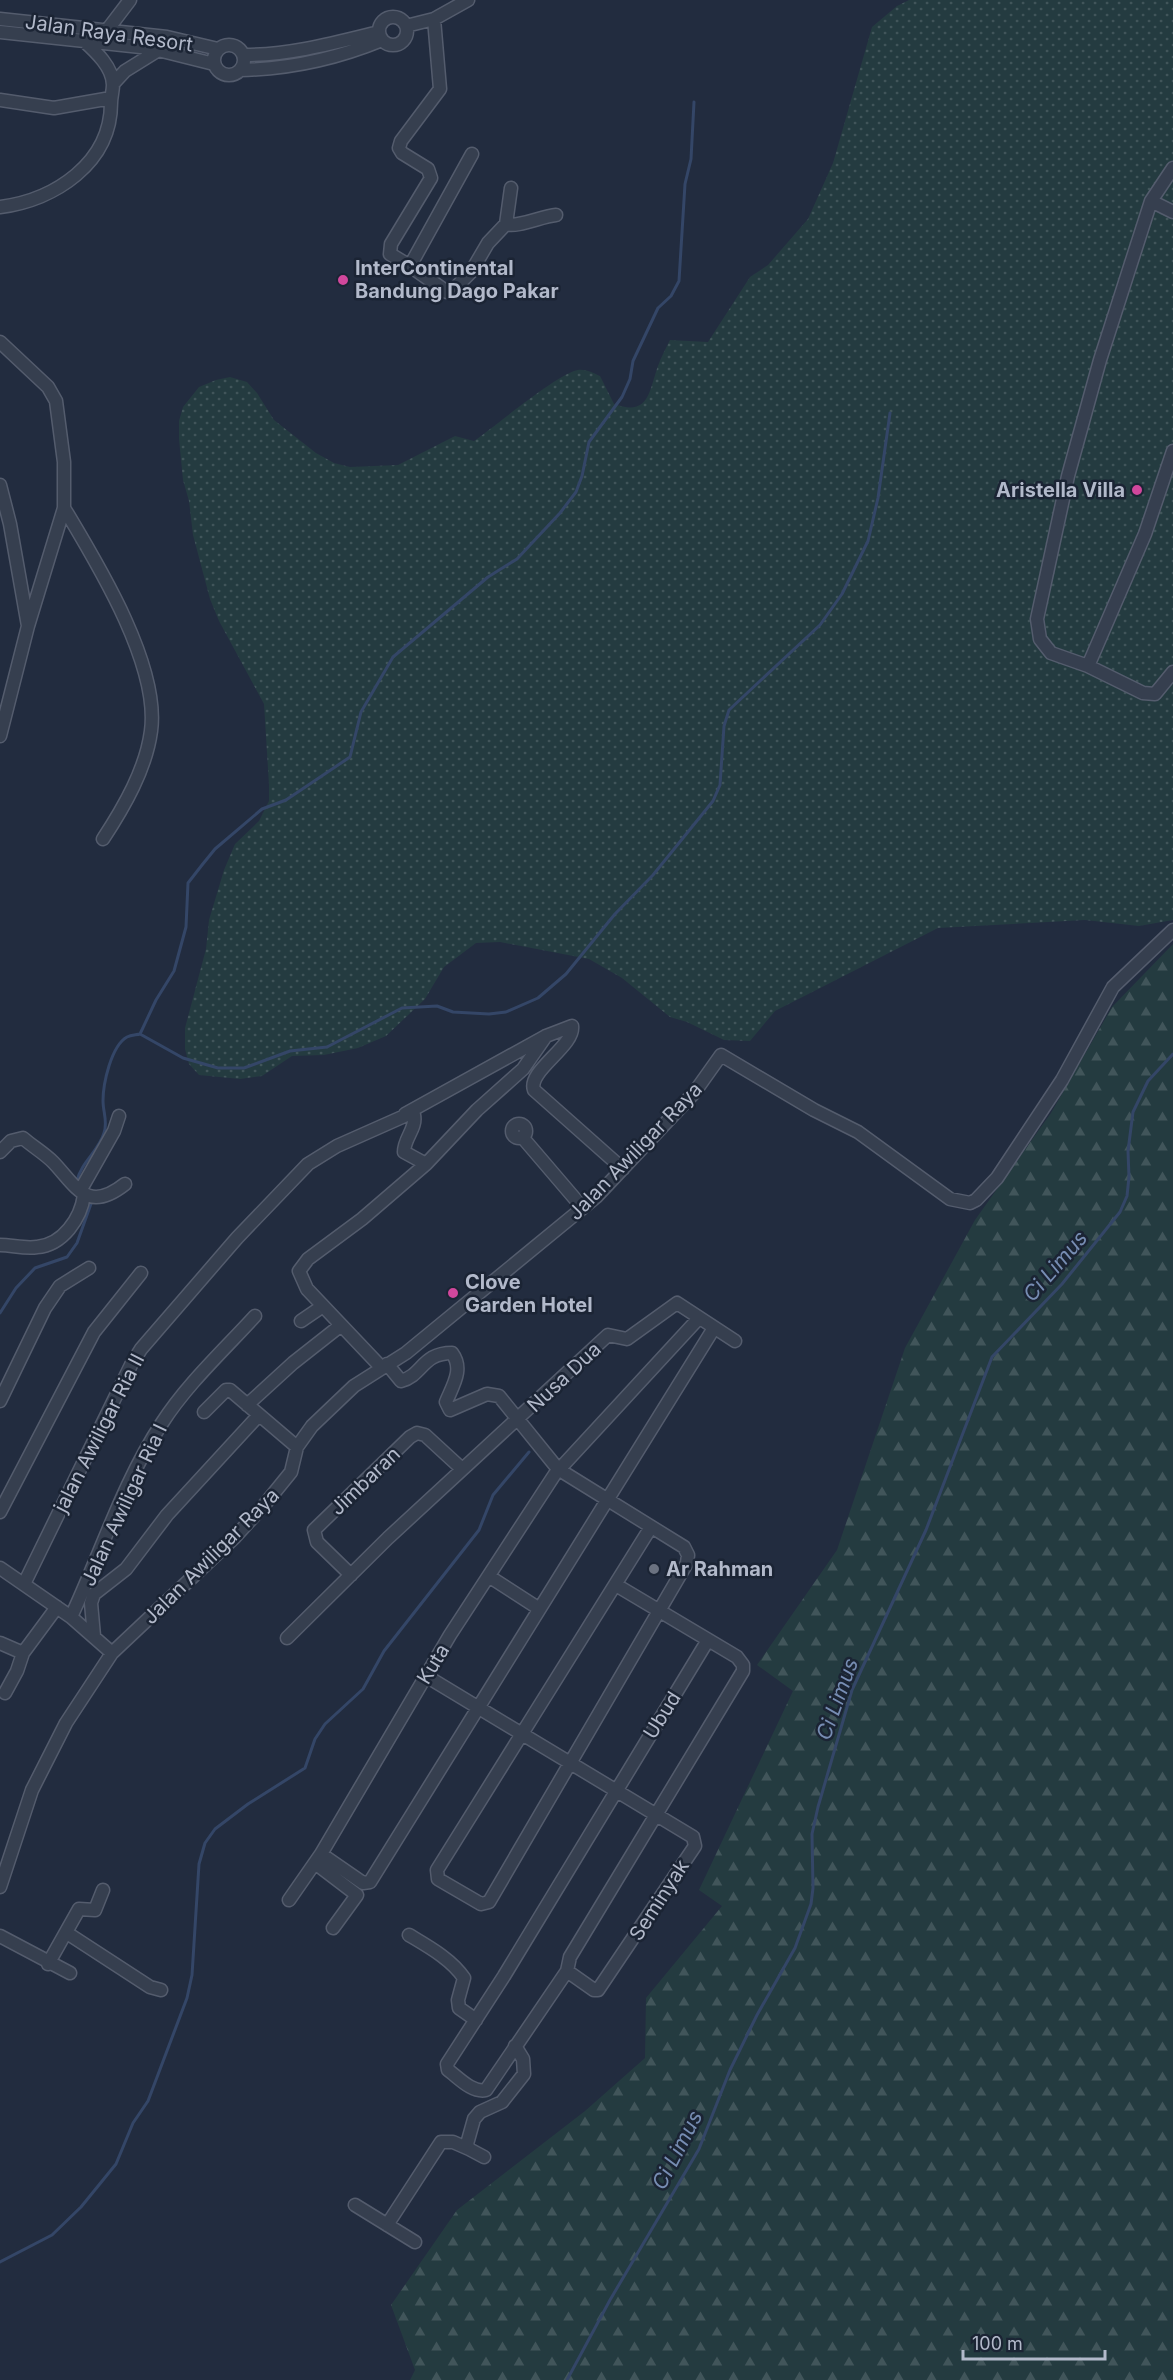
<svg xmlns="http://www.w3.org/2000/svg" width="1173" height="2380" font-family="Inter,sans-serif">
  <defs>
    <pattern id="grass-dots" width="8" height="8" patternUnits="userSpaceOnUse" patternTransform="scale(1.5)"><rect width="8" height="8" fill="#243b40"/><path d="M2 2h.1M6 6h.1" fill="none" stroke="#41555a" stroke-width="1.8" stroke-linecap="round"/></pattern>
    <pattern id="forest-firs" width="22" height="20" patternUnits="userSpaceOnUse" patternTransform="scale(1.5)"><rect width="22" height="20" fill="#243b40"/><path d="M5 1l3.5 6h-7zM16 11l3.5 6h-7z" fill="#41555a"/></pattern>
  </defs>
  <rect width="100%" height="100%" fill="#222c3f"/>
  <!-- grass -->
  <path fill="url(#grass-dots)" d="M909,0H1173V920L1139,926L1085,920L938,928L775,1011L750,1041L724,1040L687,1022L670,1017L622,978L589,959L500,942L476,943L444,967L425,999L386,1036L358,1048L324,1055L292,1056L262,1076L240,1079L199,1075L189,1064L185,1049V1028L206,949L209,920L224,870L235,844L259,821L269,801V785L264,704L219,621L210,599L193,535L189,501L183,480L179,439V421L183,407L199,387L216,380L230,377L247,382L257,393L274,420L316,453L334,463L350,467L398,465L455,436L474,441C494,427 560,372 578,370C586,369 593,373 600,376L614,404C650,417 649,390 658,366C661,357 666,348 670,340L708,342L750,277L768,265L808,219L833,163L872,27L897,6Z"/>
  <!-- forest -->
  <path fill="url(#forest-firs)" d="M1173,944V2380H410L415,2370L391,2305L457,2210L585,2111L645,2058L646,1998L722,1906L699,1890L793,1691L757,1665L837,1550L905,1348L975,1220L1051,1113L1112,1007Z"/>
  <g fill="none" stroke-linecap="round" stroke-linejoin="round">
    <!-- stream -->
    <path stroke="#344667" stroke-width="3" d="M140,1034L156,1000L174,971L186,927L188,883L202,865L215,849L262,809L286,800L350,757L361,712L393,657L488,577L517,559L560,513L576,492L582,476L589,442L622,397L630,379L633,361L658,308L671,296L679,281L685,184L691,159L694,102
      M77,1181C81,1162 99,1151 104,1133C108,1122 103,1112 103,1101C103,1084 111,1046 127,1037C131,1035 136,1035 140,1034L183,1058L218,1068H244L290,1051L327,1047L402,1008L437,1006L453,1012L489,1014L506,1012L538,998L566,974L615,914L653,875L713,801L720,785L724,726L729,710L820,625L842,594L868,541L878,498L890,413
      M0,1313L16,1288L35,1268L67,1257L77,1243L92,1201
      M0,2262L52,2235L81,2207L116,2164L133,2123L148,2101L187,1998L192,1975L199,1864L205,1843L215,1829L248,1804L305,1768L315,1739L325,1724L363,1689L384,1651L479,1530L493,1495L529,1452
      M567,2380L610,2300L699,2149L730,2070L757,2015L795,1948L811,1904L813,1888L812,1834L818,1807L852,1690L926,1530L992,1357L1062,1284L1120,1212L1127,1196L1129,1177L1128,1151L1133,1112L1148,1081L1173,1054"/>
    <!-- minor casing -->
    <g stroke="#545c6d" stroke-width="15">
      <path id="minor" d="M379 31a14 14 0 1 1 28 0a14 14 0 1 1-28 0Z
        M0,19L167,37L218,49
        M434,19L440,89L401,141L399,148L402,153L428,169L431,178L391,244L390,254L410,266L472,154
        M406,26L434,19L468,0
        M108,29L130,0
        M0,32L150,48L214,64
        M214 60a15 15 0 1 1 30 0a15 15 0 1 1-30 0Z
        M244,55C290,55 334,43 379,32
        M240,70C290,69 336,59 382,40
        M113,84L125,71L162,48
        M0,100L54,108L111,98
        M1173,168L1151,201L1100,360L1068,476L1037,619L1040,639L1051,653L1088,666L1143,693L1155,694L1173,672
        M1151,201L1173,212
        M0,207C55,200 111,163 111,103C111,97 113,91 113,85C113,67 95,51 83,40
        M506,224C517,228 542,216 556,215
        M410,266L447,292L454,289L471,272L488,243L506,224L511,188
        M0,342L48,387L56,401L64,462V508L28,626
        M0,485L10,524L28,626L0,736
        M64,508C97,563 160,665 151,731C146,769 124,807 103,839
        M1088,666L1145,534L1173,451
        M405,1114L546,1036L572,1026C575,1046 527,1071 534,1090L623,1169
        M512 1131a7 7 0 1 1 14 0a7 7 0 1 1-14 0Z
        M523,1138L582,1207
        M0,1152L11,1141L23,1138C32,1146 44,1153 53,1162C76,1186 87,1214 125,1184
        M426,1164L477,1110L523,1069L546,1036
        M80,1191L114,1131L119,1116
        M0,1245C12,1245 25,1249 37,1247C63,1245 81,1218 84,1195
        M301,1321L323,1306
        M387,1364L401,1381C423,1375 422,1353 452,1353C464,1369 453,1385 446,1402L450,1410L487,1394L499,1396L558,1469L684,1547L688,1555L687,1563L489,1902L481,1904L438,1879L437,1870L651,1527
        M0,1401L45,1308L60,1286L89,1268
        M247,1405L293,1363L340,1326
        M204,1412L226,1390H230L297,1447
        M0,1512L94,1332L141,1273
        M0,1568L71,1617L112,1653
        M351,1575L317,1542L314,1530L410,1437L417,1433L425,1435L462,1469
        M490,1577L538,1608
        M24,1584L131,1365L141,1349L237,1238L308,1164L337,1146L409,1114L414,1115C417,1128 404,1138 404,1152L426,1164L362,1219L308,1259L299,1271L307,1289L381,1367
        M71,1617C101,1553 123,1482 162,1423C187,1384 224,1350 255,1316
        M94,1636L91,1603L94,1594L126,1569L167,1515L259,1415
        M287,1638L388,1538L608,1335L627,1339L677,1303L735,1341
        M0,1643L23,1653L57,1607
        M426,1676L693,1837L695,1846L598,1990H594L567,1971L570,1957L743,1671V1665L737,1657L616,1585
        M5,1693L17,1671L23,1653
        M321,1854L363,1883L370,1882L714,1328
        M315,1863L357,1895L333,1928
        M0,1887L32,1790L66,1723L112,1653L235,1537L265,1504L291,1472L297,1447L312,1426L354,1386L406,1353L596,1197L694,1093L721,1055L814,1110L858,1132L950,1199L970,1203L976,1200L997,1178L1062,1080L1113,987L1173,930
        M289,1900L321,1854L450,1635L555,1474L699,1318
        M67,1933L150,1987L161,1990
        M409,1935C429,1947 451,1959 464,1978L458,2000L459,2008L476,2020
        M0,1936L70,1973
        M48,1964L79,1909L95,1910L103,1890
        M567,1971L486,2090C472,2093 459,2078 448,2070L447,2064L504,1976L708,1640
        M484,2157L469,2149L467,2144L474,2119L480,2112L502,2102L524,2074L523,2059L515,2046
        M355,2205L415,2242
        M387,2225L441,2142H453L469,2149"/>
    </g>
    <!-- minor -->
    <use href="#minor" stroke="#363f4f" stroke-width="12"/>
  </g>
  <!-- markers -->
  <g fill="#d1479c" stroke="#1b2434" stroke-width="2">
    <circle cx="343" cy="280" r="6"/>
    <circle cx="1137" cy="490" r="6"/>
    <circle cx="453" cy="1293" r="6"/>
  </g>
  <circle fill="#6b7280" stroke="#1b2434" stroke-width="2" cx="654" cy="1569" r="6"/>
  <g text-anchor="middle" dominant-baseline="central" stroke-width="5" stroke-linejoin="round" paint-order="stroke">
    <!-- street labels -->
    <g font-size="20" fill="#b2b9ca" stroke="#1b2434">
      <text transform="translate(109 33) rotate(8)">Jalan Raya Resort</text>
      <text transform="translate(635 1151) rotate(-46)">Jalan Awiligar Raya</text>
      <text transform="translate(564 1377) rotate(-43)">Nusa Dua</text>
      <text transform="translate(99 1433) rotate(-63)">jalan Awiligar Ria II</text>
      <text transform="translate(365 1481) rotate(-44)">Jimbaran</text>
      <text transform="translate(124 1505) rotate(-65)">Jalan Awiligar Ria I</text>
      <text transform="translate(211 1556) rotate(-45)">Jalan Awiligar Raya</text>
      <text transform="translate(433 1664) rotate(-59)">Kuta</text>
      <text transform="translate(662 1715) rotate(-58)">Ubud</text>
      <text transform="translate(659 1900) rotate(-57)">Seminyak</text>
    </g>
    <!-- poi labels -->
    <g font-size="20" font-weight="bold" fill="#b2b9ca" stroke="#1b2434" text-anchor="start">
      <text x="355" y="268">InterContinental<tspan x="355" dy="23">Bandung Dago Pakar</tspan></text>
      <text x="1125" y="490" text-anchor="end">Aristella Villa</text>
      <text x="465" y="1282">Clove<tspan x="465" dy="23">Garden Hotel</tspan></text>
      <text x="666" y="1569">Ar Rahman</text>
    </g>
    <!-- water labels -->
    <g font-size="21" font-style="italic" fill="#778db3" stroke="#1b2434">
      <text transform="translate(1055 1266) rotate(-49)">Ci Limus</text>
      <text transform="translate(837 1699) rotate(-70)">Ci Limus</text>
      <text transform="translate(677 2150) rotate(-63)">Ci Limus</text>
    </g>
  </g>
  <!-- scale -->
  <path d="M963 2350v9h142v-9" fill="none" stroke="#b2b9ca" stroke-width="3"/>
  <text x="972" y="2350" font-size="18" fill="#b2b9ca" stroke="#1b2434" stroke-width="4.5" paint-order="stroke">100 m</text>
</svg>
